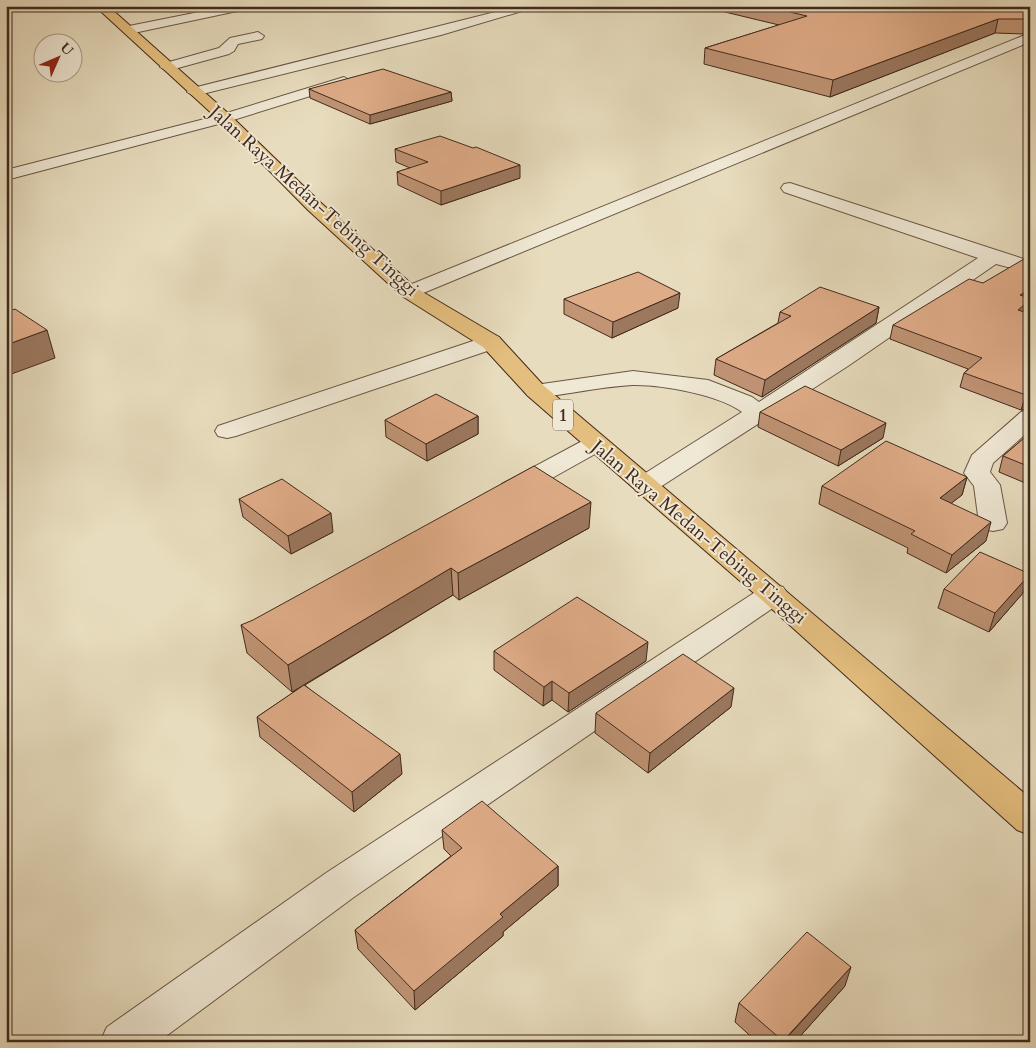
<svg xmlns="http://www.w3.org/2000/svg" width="1036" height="1048" font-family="Cardo,serif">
  <rect width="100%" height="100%" fill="#e7dcbd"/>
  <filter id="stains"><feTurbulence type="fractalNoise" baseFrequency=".004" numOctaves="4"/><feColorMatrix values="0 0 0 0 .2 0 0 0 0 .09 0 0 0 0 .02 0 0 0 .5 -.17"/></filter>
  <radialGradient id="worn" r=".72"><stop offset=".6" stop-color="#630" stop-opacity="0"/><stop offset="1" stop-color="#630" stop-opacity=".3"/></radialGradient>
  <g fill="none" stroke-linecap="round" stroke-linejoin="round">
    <!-- minor casing -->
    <g stroke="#6a5644" stroke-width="2">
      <path id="minor" d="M101,6H123L104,12L98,9Z
        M229,6L248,7L242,10L129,34L123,30L129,26Z
        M519,6H539L441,35L194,96L187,92L189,89Z
        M258,32L264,36L262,39L238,44L234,51L229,54L167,71L160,67L162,64L219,48L230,38Z
        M1030,33V42L416,296L409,298L402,296L399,292L402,288Z
        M344,77L351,81L349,84L230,121L6,180V170L220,115Z
        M790,183L1030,261V273L996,264L848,366L654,491L645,493L636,491L632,485L636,479L742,412C720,395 660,384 632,385C600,387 568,394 536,398L528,396L524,391L528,386L633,371L708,380L752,397L759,402L978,258L784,192L781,188L784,184Z
        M491,335L499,337L502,342L499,347L236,436L227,438L218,436L215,431L218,426Z
        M1030,410V430L993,463L990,472L1000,485L1007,523L1003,529L993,531L983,529L979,523L974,486L964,473L972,455L1021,412Z
        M595,436L604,439L608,444L604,449L520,496L511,498L502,496L498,490L502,484L586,439Z"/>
    </g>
    <!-- tertiary casing -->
    <g stroke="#6a5644" stroke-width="2">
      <path id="tertiary" d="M773,584L783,587L788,594L783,601L354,897L158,1042H100L107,1027L326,873L763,587Z"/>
    </g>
    <!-- trunk casing -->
    <g stroke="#41291c" stroke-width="2">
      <path id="trunk" d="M95,6H108L230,115L320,202L416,288L499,337L544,386L1030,798V835L1017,830L763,601L528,396L483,347L402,296L308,210L220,121Z"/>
    </g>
    <!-- minor -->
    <use href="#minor" fill="#efe8d4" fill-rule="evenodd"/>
    <!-- tertiary -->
    <use href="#tertiary" fill="#efe8d4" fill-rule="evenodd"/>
    <!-- trunk -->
    <use href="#trunk" fill="#e4be7e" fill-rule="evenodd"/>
  </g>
  <!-- wall -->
  <path fill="#c09475" stroke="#41291c" d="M700,6H1030V32L1024,34L995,33L830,97L704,64L705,48L779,25Z
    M309,89L451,92L452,101L370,124L310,98Z
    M395,149L520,178L441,205L398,185L397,172L410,168L396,162Z
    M564,299L678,308L612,338L564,314Z
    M879,307L876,323L762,397L714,375L716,359L778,323L780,312Z
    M1027,313L1030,314V409L1021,410L960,387L964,373L968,369L890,339L893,325Z
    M760,412L883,438L838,466L758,427Z
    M478,416V434L427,461L386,437L385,420Z
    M1030,433V485L999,472L1003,456Z
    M967,477L962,495L951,503L986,541L946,573L907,553L908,548L819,504L822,486Z
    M239,499L333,532L291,554L243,517Z
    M589,528L459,600L453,595L305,685L402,774L354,812L260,737L257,717L300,688L292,692L247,653L241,625Z
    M1030,574L1023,593L989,632L938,608L944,589Z
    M494,651L646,661L568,712L552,700L543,706L494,670Z
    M731,707L648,773L595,733L596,713Z
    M442,830L558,866V886L503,932V936L415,1010L358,949L355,930L451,856L444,849Z
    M845,986L795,1042H757L735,1022L739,1003Z"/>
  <!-- shaded-wall -->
  <path fill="#9c785f" stroke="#41291c" d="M1030,18L1029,31L1024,34L1027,19Z
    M998,19L995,33L830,97L833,80Z
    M451,92L452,101L370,124V115Z
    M520,165V178L441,205V191Z
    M1030,289V305L1028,313L1014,324L1020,295Z
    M680,293L678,308L612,338L613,322Z
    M879,307L876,323L762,397L765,380Z
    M47,330L55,358L6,376V345Z
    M1026,395H1030V409L1021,410Z
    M478,416V434L427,461L426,444Z
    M886,423L883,438L838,466L841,450Z
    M967,477L962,495L935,516L940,498Z
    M591,502L589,528L459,600L458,573Z
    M331,513L333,532L291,554L288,536Z
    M991,522L986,541L946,573L952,555Z
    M451,568L453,595L292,692L288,665Z
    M1030,574L1023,593L989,632L995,613Z
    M648,642L646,661L568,712L569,693Z
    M552,681V700L543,706L544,687Z
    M734,688L731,707L648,773L650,753Z
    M400,754L402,774L354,812L352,792Z
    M558,866V886L503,932V936L415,1010L414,991L500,914Z
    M851,967L845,986L795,1042H783Z"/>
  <!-- building -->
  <path fill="#dfac88" stroke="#41291c" d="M764,6H1030V18L1027,19H998L833,80L705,48L807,16Z
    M383,69L451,92L370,115L309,89Z
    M440,136L473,148L476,147L520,165L441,191L397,172L428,162L395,149Z
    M1024,259L1030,260V289L1020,295L1030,298V300L1018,310L1030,314V395H1026L964,373L982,358L893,325L969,279L983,283Z
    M638,272L680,293L613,322L564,299Z
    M820,287L879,307L765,380L716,359L791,316L780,312Z
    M15,309L47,330L6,345V312Z
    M805,386L886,423L841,450L760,412Z
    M436,394L478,416L426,444L385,420Z
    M1030,433V467L1003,456Z
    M886,441L967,477L940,498L991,522L952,555L911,534L915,531L822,486Z
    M534,466L591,502L458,573L451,568L288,665L241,625L253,620Z
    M282,479L331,513L288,536L239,499Z
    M980,552L1030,574L995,613L944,589Z
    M577,597L648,642L569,693L552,681L544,687L494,651Z
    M683,654L734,688L650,753L596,713Z
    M304,685L400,754L352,792L257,717Z
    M482,801L558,866L500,914L503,917L414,991L355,930L462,848L442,830Z
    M807,932L851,967L783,1041L739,1003Z
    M1030,1030V1042H1022Z"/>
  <g text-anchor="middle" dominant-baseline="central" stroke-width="4" stroke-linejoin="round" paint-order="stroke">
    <!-- shield labels -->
    <rect fill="#efe8d4" stroke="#756253" stroke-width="1" x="553" y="399.5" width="20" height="31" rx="4"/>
    <g font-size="18" font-weight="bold" fill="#41291c">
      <text x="563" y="415">1</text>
    </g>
    <!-- street labels -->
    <g font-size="19" fill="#41291c" stroke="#efe8d4">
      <text transform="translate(314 201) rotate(42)">Jalan Raya Medan-Tebing Tinggi</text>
      <text transform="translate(699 532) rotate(40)">Jalan Raya Medan-Tebing Tinggi</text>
    </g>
  </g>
  <!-- margin -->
  <rect width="1036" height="1048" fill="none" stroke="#e7dcbd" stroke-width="25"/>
  <rect x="8" y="8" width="1021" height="1033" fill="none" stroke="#41291c" stroke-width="2.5"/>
  <rect x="12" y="12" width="1011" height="1023" fill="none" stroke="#41291c"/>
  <!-- north arrow -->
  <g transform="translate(58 58) rotate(45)"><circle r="24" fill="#efe8d4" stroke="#a99c8a"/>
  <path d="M0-4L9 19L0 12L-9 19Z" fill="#8f2418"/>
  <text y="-8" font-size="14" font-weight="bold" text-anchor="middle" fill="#41291c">U</text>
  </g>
  <rect width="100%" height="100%" filter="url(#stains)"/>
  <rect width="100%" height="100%" fill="url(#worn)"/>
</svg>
